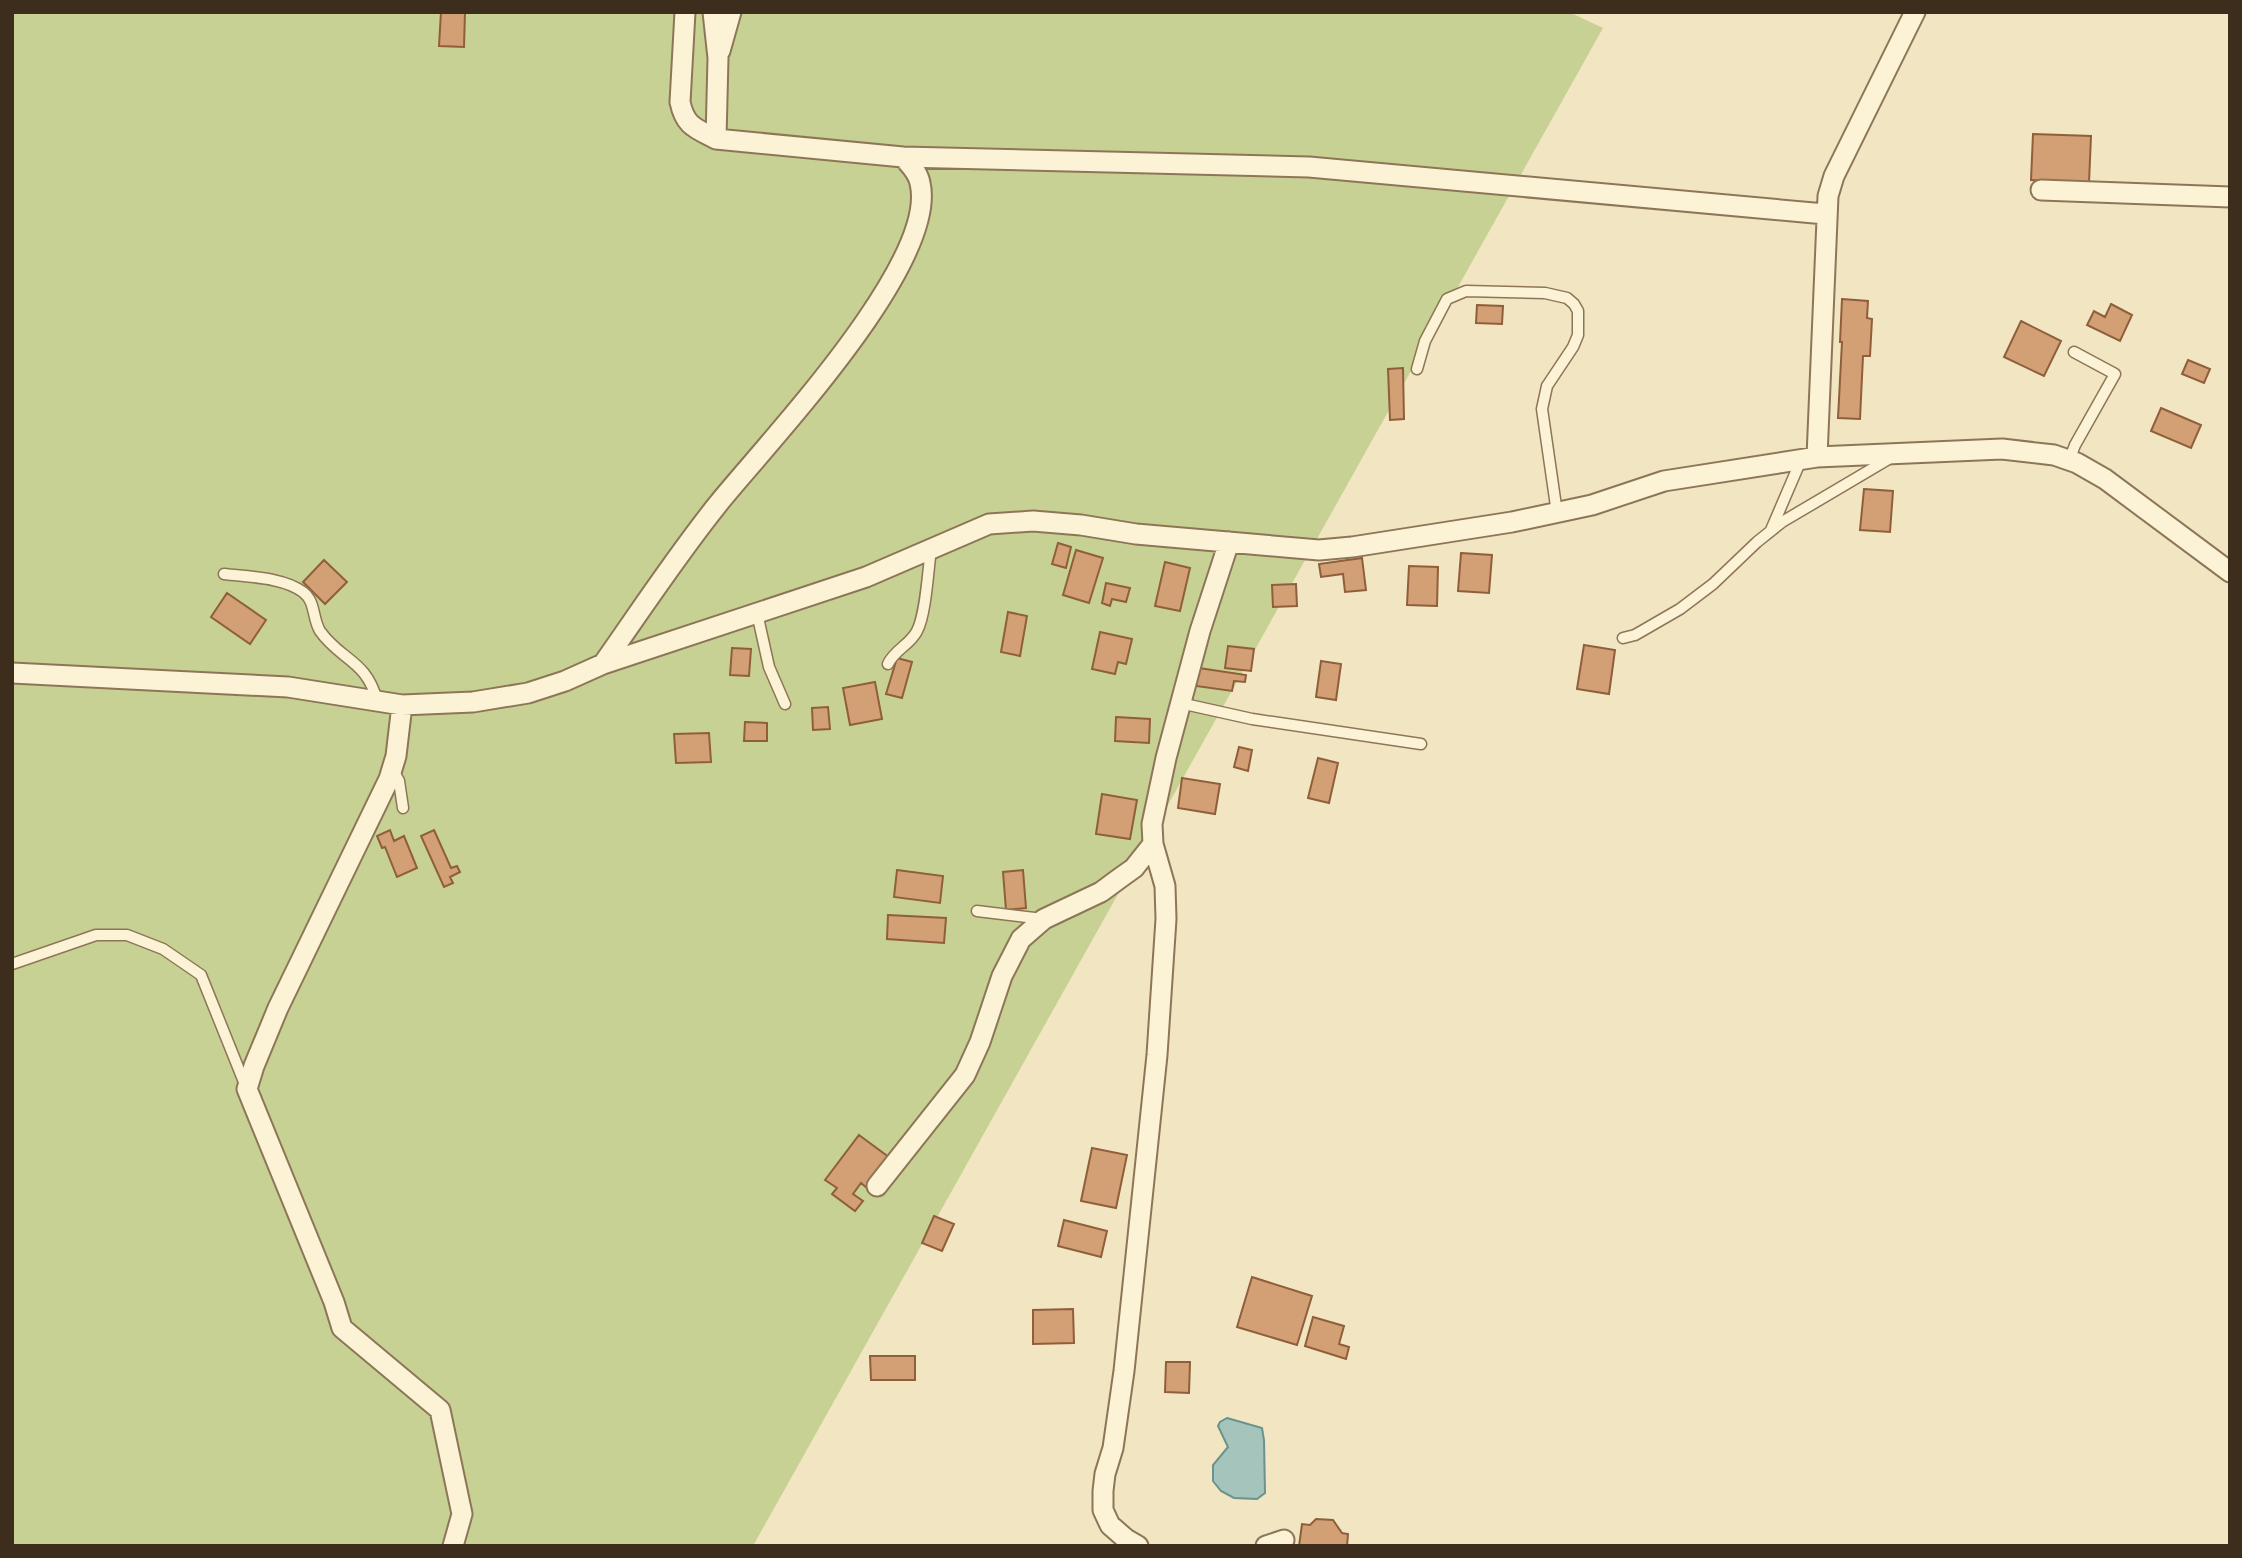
<svg xmlns="http://www.w3.org/2000/svg" width="2242" height="1558" font-family="Lora,serif">
  <rect width="100%" height="100%" fill="#f2e5c2"/>
  <!-- green -->
  <path fill="#c8d194" d="M12,12H1569L1603,28L753,1546H12Z"/>
  <!-- water -->
  <path fill="#a4c4bc" stroke="#6a938b" stroke-width="2" d="M1227,1418L1262,1428L1264,1440L1265,1493L1257,1499L1234,1498L1221,1491L1213,1481V1465L1228,1447L1218,1426L1220,1422Z"/>
  <!-- building -->
  <path fill="#d39f74" stroke="#8f5f3b" stroke-width="2" d="M441,12H465L464,47L439,46Z
    M2033,134L2091,136L2089,183L2031,180Z
    M1842,299L1868,301L1867,318L1872,319L1870,356H1863L1860,419L1838,418L1842,342H1840Z
    M2111,304L2132,315L2120,341L2087,325L2094,311L2105,317Z
    M1477,305L1503,306L1502,324L1476,323Z
    M2021,321L2061,341L2044,376L2004,357Z
    M2188,360L2210,369L2204,383L2182,374Z
    M1403,368L1404,419L1390,420L1388,369Z
    M2161,408L2201,425L2191,448L2151,431Z
    M1864,489L1893,491L1890,532L1860,530Z
    M1058,543L1071,547L1066,568L1052,564Z
    M1076,550L1103,558L1089,603L1063,595Z
    M1461,553L1492,555L1489,593L1458,591Z
    M1362,558L1366,590L1345,592L1343,574L1321,577L1319,564Z
    M324,560L347,582L325,604L303,582Z
    M1165,562L1190,568L1180,611L1155,606Z
    M1409,566L1438,567L1437,606L1407,605Z
    M1106,583L1130,588L1126,602L1112,599L1110,606L1102,603Z
    M1296,584L1297,606L1273,607L1272,585Z
    M227,593L266,620L250,644L211,617Z
    M1008,612L1027,616L1020,656L1001,652Z
    M1100,632L1132,639L1126,664L1118,662L1115,674L1092,669Z
    M1584,645L1615,650L1609,694L1577,689Z
    M1228,646L1254,649L1251,671L1225,668Z
    M732,648L751,649L749,676L730,675Z
    M897,658L912,662L902,698L886,694Z
    M1321,661L1341,664L1336,700L1316,697Z
    M1199,668L1246,675L1245,682L1234,681L1232,691L1196,686Z
    M875,682L882,719L850,725L843,688Z
    M828,707L830,729L813,730L812,708Z
    M1116,717L1150,719L1149,743L1115,741Z
    M745,722L767,723V741H744Z
    M709,733L711,762L676,763L674,734Z
    M1239,747L1252,750L1248,771L1234,767Z
    M1318,758L1338,763L1329,803L1308,798Z
    M1182,778L1220,784L1215,814L1178,808Z
    M1102,794L1137,800L1130,839L1096,834Z
    M390,830L394,841L404,836L417,868L397,877L385,847L382,848L377,836Z
    M434,830L451,868L457,866L460,872L450,877L453,883L444,887L421,836Z
    M897,870L943,876L940,903L894,897Z
    M1023,870L1026,908L1006,910L1003,872Z
    M888,915L946,918L944,943L887,939Z
    M859,1135L890,1158L867,1188L861,1183L853,1194L863,1201L855,1211L832,1194L837,1188L825,1180Z
    M1092,1148L1127,1155L1116,1208L1081,1201Z
    M934,1216L954,1224L942,1251L922,1243Z
    M1064,1220L1107,1231L1101,1257L1058,1246Z
    M1252,1277L1312,1296L1297,1345L1237,1327Z
    M1073,1309L1074,1343L1033,1344V1310Z
    M1313,1317L1344,1326L1339,1344L1349,1347L1346,1359L1305,1346Z
    M870,1356H915V1380H871Z
    M1166,1362H1190L1189,1393L1165,1392Z
    M1316,1519L1333,1520L1342,1533L1348,1534L1347,1546H1299L1302,1524L1310,1525Z"/>
  <g fill="none" stroke-linecap="round" stroke-linejoin="round">
    <!-- lane casing -->
    <g stroke="#8d7657" stroke-width="13">
      <path id="lane" d="M1417,369L1425,341L1447,299L1466,291L1545,293L1567,298L1574,304L1578,311V335L1573,347L1547,386L1542,409L1557,513
        M2069,461L2075,445L2115,374L2074,352
        M1771,530L1801,460
        M224,574C248,577 283,577 303,592C316,602 312,618 320,631C340,660 367,660 377,701
        M757,613L769,667L785,704
        M1623,638L1635,635L1680,609L1713,584L1757,542L1782,522L1892,457
        M888,664C894,650 910,645 917,631C926,614 928,570 931,549
        M1180,703L1252,719L1421,744
        M394,772L399,781L403,808
        M977,911L1043,919
        M12,964L96,935H127L163,949L201,975L246,1087"/>
    </g>
    <!-- street casing -->
    <g stroke="#8d7657" stroke-width="23">
      <path id="street" d="M685,12L680,102C685,126 695,128 716,139L903,157L1309,167L1825,214
        M713,12L718,58L716,139
        M720,51L731,12
        M2041,190L2230,197
        M1817,457L1828,196L1834,176L1915,12
        M603,664C641,610 677,555 718,504C768,442 939,263 920,183C918,172 910,165 903,157
        M12,673L288,687L402,705L473,702L528,693L565,681L603,664L866,577L989,524L1033,521L1081,525L1136,534L1319,550L1352,547L1512,522L1592,505L1664,481L1817,457L2002,449L2054,455L2077,463L2105,479L2230,572
        M402,705L396,756L389,779L278,1008L254,1066L247,1089L334,1302L342,1328L440,1410L462,1514L453,1546
        M877,1186L965,1075L980,1042L1002,976L1021,939L1044,919L1101,892L1120,878L1134,868L1153,844
        M1138,1546L1126,1539L1110,1525L1103,1510V1491L1105,1474L1113,1448L1124,1371L1157,1055L1166,919L1165,886L1153,844L1152,824L1166,758L1200,631L1229,542
        M1266,1546L1284,1540"/>
    </g>
    <!-- lane -->
    <use href="#lane" stroke="#fcf2d6" stroke-width="10"/>
    <!-- street -->
    <use href="#street" stroke="#fcf2d6" stroke-width="19"/>
  </g>
  <!-- border -->
  <rect width="2242" height="1558" fill="none" stroke="#3c2d1d" stroke-width="28"/>
</svg>
